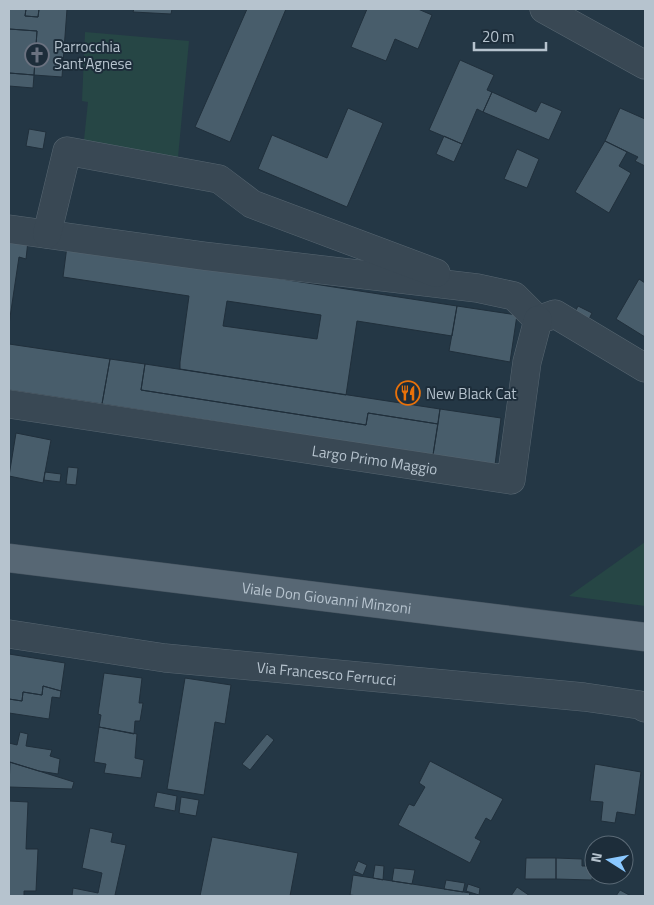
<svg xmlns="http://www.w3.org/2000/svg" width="654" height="905" font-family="'Titillium Web',sans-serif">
  <rect width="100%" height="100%" fill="#243745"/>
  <!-- green -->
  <path fill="#264645" d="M85,32L189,41L178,157L84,140L88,102L82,101Z
    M645,542V606L569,596Z"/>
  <!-- building -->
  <path fill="#485d6b" stroke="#202f3b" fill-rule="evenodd" d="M9,9H26L25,16L38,17L39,9H67L62,77L34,75L37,31L9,29Z
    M26,9H39L38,17L25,16Z
    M134,9H172L171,14L133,12Z
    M247,9H286L230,142L195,127Z
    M367,9H418L432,15L418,49L395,39L386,61L351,47Z
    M9,29L37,31L34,75L9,73Z
    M460,60L494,75L487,90L492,92L483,112L477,109L462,144L429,130Z
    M9,73L34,75L33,88L9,86Z
    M492,92L536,112L541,102L562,111L549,140L483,112Z
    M348,108L383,123L347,207L258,169L272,135L327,158Z
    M620,108L645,119V166L635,161L638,157L605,141Z
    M29,129L46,132L43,149L26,146Z
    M444,136L462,144L454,162L436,154Z
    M605,141L627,152L619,166L631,173L609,213L575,192Z
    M517,149L539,159L527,188L504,179Z
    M9,238L28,241L26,259L19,257L9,324Z
    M67,246L457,306L452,336L357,321L346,395L180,369V362L189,296L63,277ZM227,301L321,315L317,339L223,326Z
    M639,279L645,283V337L616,319Z
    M457,306L517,315L510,362L449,351Z
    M578,306L592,313L587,323L573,316Z
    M9,344L110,359L102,404L9,390Z
    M110,359L145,364L141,390L366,425L368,413L438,424L433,455L102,404Z
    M145,364L440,409L438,424L368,413L366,425L141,390Z
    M440,409L501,418L495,465L433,455Z
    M16,433L51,440L43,483L9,476Z
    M68,467L78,468L76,485L66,484Z
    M45,472L61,474L60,482L44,480Z
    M9,654L65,663L61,691L43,686L42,695L23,692L22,701L9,699Z
    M104,673L142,678L139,703H143L140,721H135L134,734L99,727L101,715L98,714Z
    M185,678L231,685L225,724L215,722L204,795L167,789Z
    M43,686L61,691L60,698L52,697L49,719L9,713V699L22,701L23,692L42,695Z
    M99,727L137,734L135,758L144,760L141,778L104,773L106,764L94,762Z
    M20,732L28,734L26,746L52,750L50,756L60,759L58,774L39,771L9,762V739V743L17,745Z
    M267,734L274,740L250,770L242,764Z
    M430,761L503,799L491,821L486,818L475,838L481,841L470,863L398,825L409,804L414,806L425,787L419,783Z
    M10,762L74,782L72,789L9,787Z
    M595,764L641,772L635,815L617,812L615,823L601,821L603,802L590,801Z
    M157,792L177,796L175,811L154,807Z
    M181,797L199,800L196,816L179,813Z
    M9,801L28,802L26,849H38L36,891H24V896H9Z
    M90,828L113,833L111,842L126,845L115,895L122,896H72L73,888L98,893L102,873L82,868Z
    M212,837L298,853L290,896H200Z
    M526,858H556V879H525Z
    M556,858L582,859V866H593L592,880L556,879Z
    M358,861L367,865L363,875L354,871Z
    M375,865L384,866L383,880L373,878Z
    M394,868L415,870L412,884L392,881Z
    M353,875L412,884L470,893L469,896H358L350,895Z
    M446,880L465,883L463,892L444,889Z
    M468,884L480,888L479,895L466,891Z
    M517,887L530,896H511Z
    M620,890L631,896H616Z"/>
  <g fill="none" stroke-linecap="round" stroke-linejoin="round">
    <!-- minor casing -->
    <g stroke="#576671" stroke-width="29">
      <g id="minor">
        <path d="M544,9L645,65"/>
        <path d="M9,229L204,256L477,288L514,296L538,320"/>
        <path d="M47,234L67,151L219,179L252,204L436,273"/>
        <path d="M538,320L555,314L645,368"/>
        <path id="s1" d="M9,404L511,480L527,362L538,320"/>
        <path id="s2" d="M9,634L165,658L584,697L640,705L645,708"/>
      </g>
    </g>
    <!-- major casing -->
    <g stroke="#465460" stroke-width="29">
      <g id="major">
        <path id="s3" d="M9,558L645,637"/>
      </g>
    </g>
    <!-- minor -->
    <use href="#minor" stroke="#394854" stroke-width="28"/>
    <!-- major -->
    <use href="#major" stroke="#576774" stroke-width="28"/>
  </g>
  <!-- icons -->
  <defs>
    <g id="church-ring" transform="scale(1.25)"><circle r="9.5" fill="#1d2d3a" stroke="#6b7280" stroke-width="1.5"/><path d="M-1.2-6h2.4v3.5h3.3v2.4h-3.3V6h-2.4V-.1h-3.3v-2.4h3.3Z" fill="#6b7280"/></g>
    <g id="restaurant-ring" transform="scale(1.25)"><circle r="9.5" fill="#1d2d3a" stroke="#e8710a" stroke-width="1.5"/><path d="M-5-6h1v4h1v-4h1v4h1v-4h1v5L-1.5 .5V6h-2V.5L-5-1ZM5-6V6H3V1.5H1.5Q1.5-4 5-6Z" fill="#e8710a"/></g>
  </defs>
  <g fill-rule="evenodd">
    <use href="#church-ring" x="37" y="55"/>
    <use href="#restaurant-ring" x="408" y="393"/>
  </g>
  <g text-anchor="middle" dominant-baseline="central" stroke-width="4" stroke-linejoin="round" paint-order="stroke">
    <!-- poi labels -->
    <g font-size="15" fill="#b6c3ce" stroke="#1d2d3a" text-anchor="start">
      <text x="54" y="46">Parrocchia<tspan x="54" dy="17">Sant'Agnese</tspan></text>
      <text x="426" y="393">New Black Cat</text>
    </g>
    <!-- street labels -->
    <g font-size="15" fill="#b6c3ce" stroke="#1d2d3a">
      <text stroke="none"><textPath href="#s1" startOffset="370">Largo Primo Maggio</textPath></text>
      <text stroke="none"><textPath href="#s3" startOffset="320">Viale Don Giovanni Minzoni</textPath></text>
      <text stroke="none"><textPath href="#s2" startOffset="320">Via Francesco Ferrucci</textPath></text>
    </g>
  </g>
  <!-- border -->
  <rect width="654" height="905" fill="none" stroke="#b6c3ce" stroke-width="20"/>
  <!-- north arrow -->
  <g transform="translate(609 860) rotate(281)"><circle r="24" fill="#1d2d3a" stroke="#5a6975"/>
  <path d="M0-4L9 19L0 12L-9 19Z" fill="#8ac8ff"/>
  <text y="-8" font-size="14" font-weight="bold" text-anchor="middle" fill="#b6c3ce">N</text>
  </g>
  <!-- scale -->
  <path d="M474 42v8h72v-8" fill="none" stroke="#b6c3ce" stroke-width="2.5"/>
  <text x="482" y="42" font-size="15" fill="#b6c3ce" stroke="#1d2d3a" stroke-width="4" paint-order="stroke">20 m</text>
</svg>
